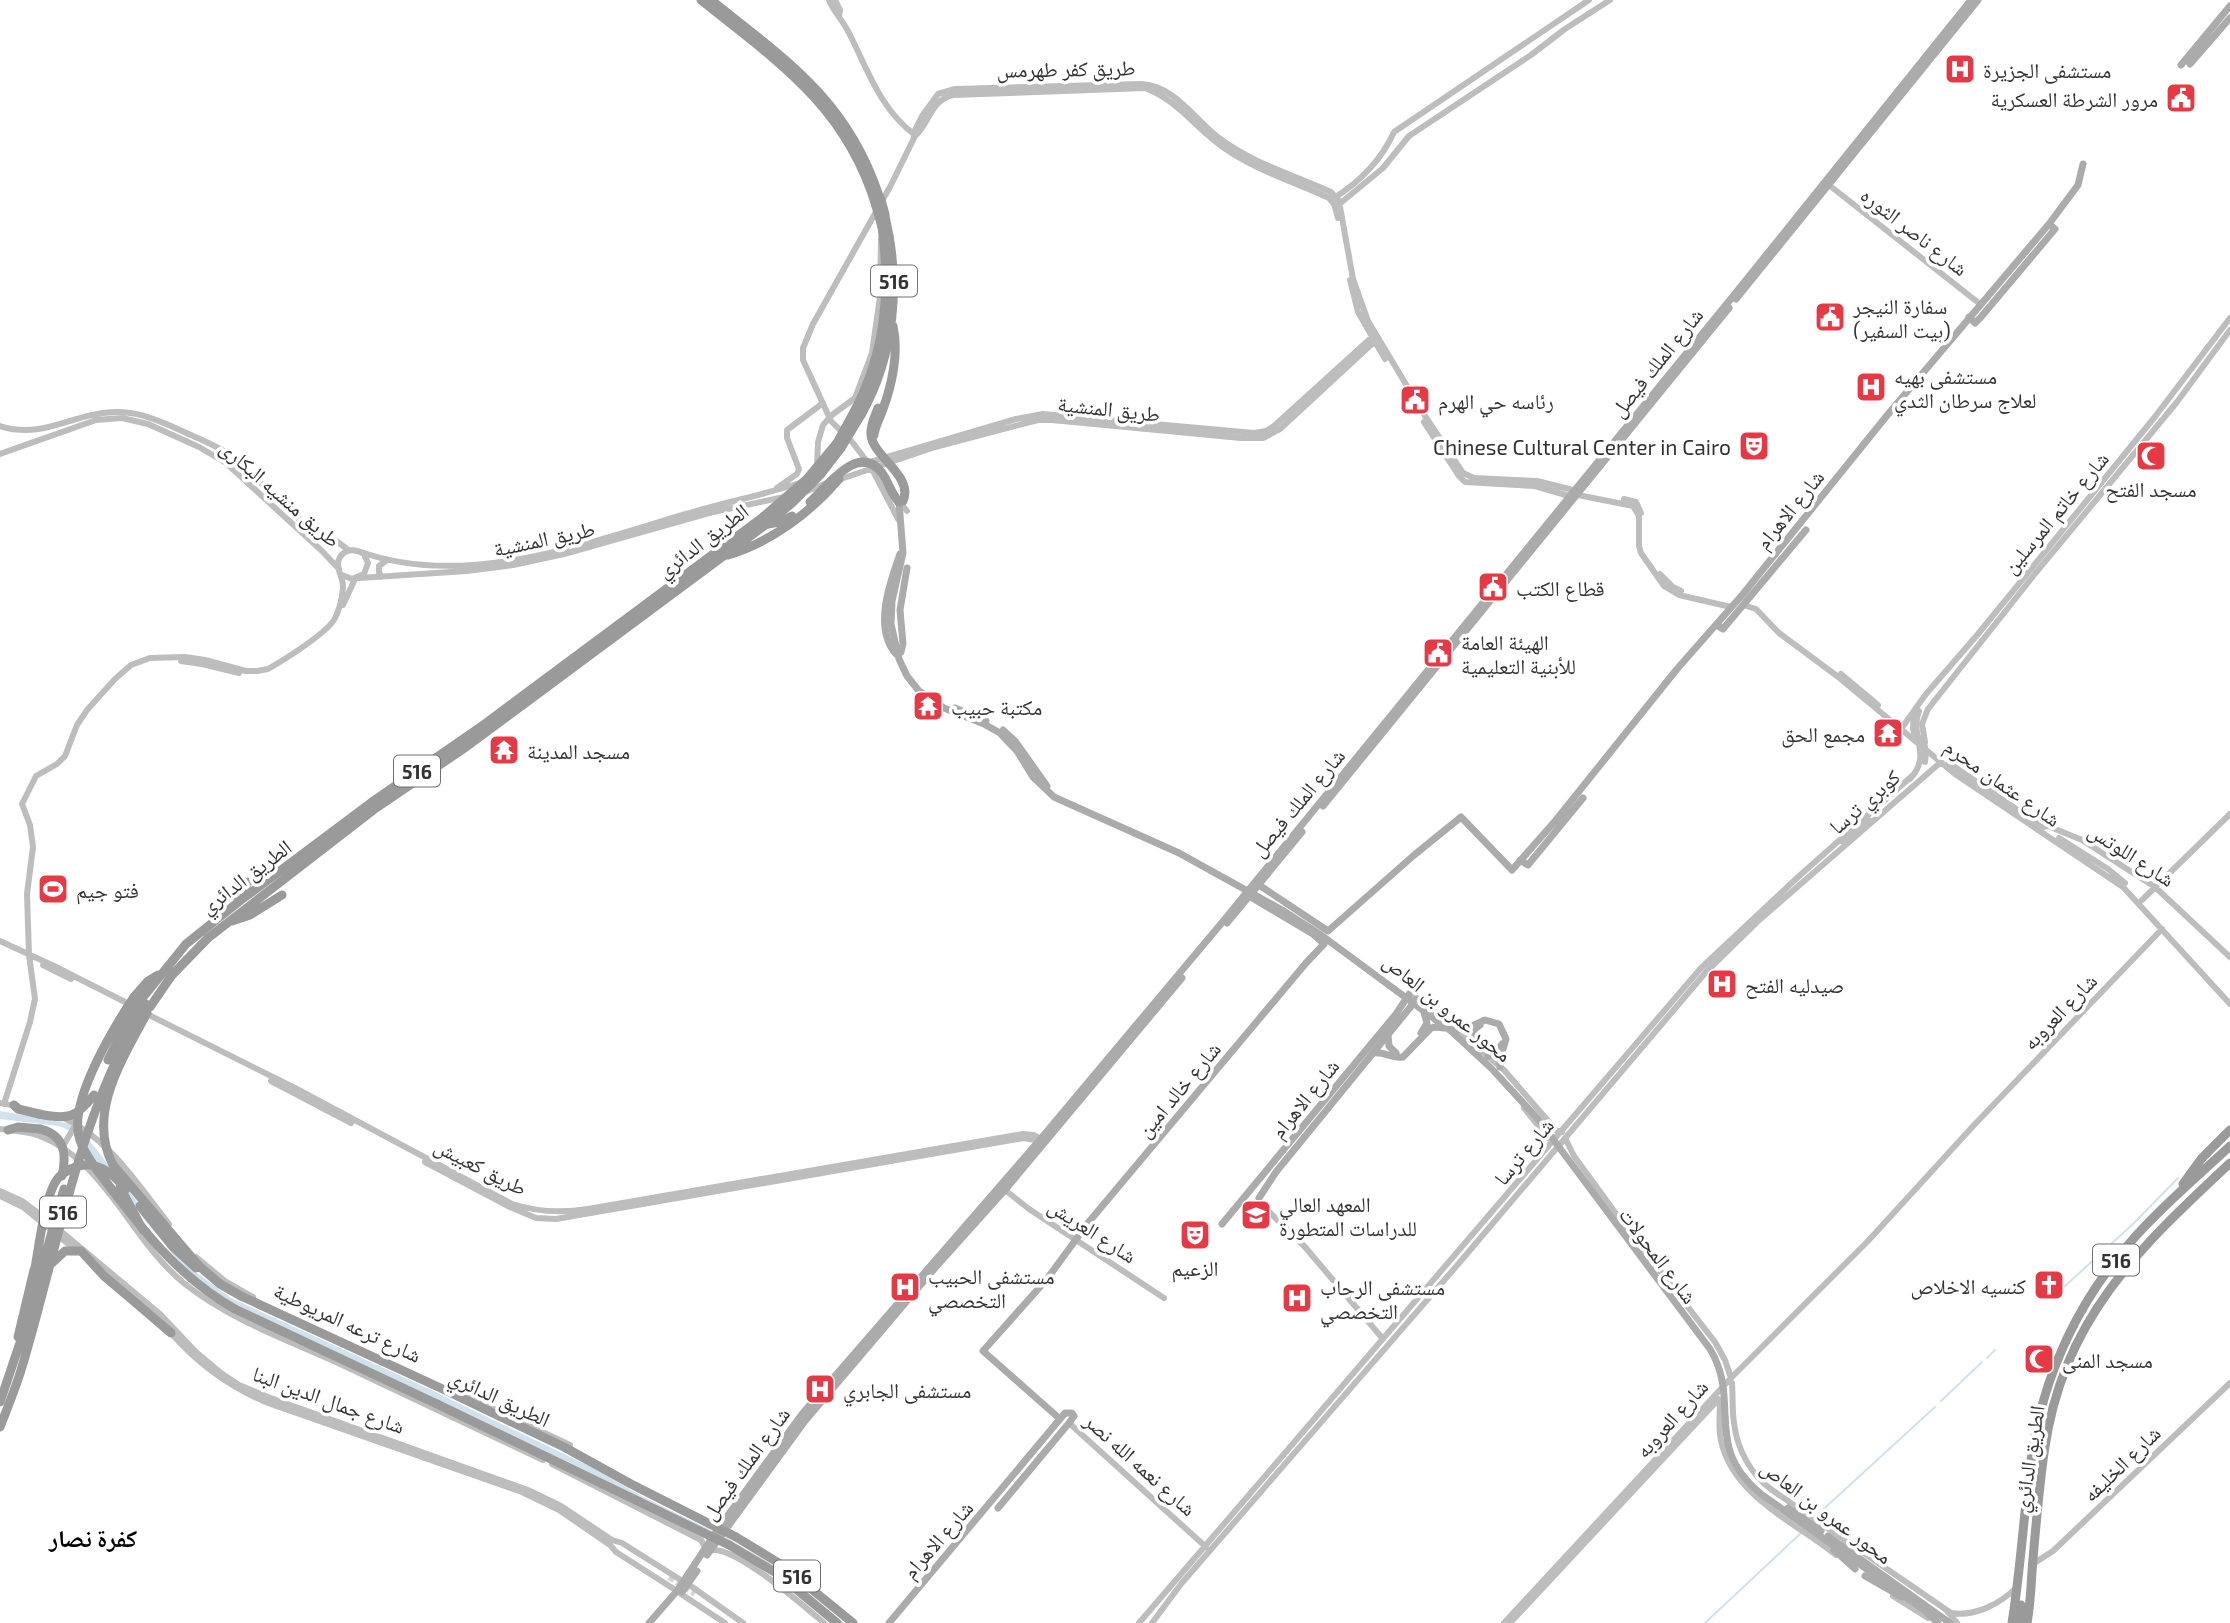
<svg xmlns="http://www.w3.org/2000/svg" width="2230" height="1623" font-family="'Exo 2','Noto Naskh Arabic',sans-serif">
  <rect width="100%" height="100%" fill="#fff"/>
  <!-- water -->
  <path fill="#cfe2ee" d="M0,1111L72,1124L82,1131L176,1251L193,1270L231,1298L427,1388L589,1466L647,1499L727,1538L770,1563L844,1623H834L765,1566L292,1334L217,1294L193,1279L73,1132L59,1126L0,1119Z"/>
  <g fill="none" stroke-linecap="round" stroke-linejoin="round">
    <!-- stream -->
    <path stroke="#cfe2ee" stroke-width="2" d="M2052,1298L2134,1223L2178,1178
      M1987,1358L1995,1350
      M1941,1401L1982,1362
      M1816,1516L1935,1407
      M1705,1623L1801,1533"/>
    <!-- secondary-tunnel -->
    <path stroke="#d6d6d6" stroke-width="6" stroke-dasharray="6 3" stroke-linecap="butt" d="M669,1577L695,1594"/>
    <!-- secondary -->
    <path stroke="#bdbdbd" stroke-width="6" d="M829,0C834,12 843,21 849,33C868,70 880,109 915,135
      M835,0L840,10L839,17
      M914,137C930,124 929,101 953,95L1145,88C1178,100 1198,131 1227,150C1258,171 1295,182 1329,198L1334,204L1338,218
      M1829,185L1980,304
      M1334,198C1361,181 1381,161 1394,132L1589,0
      M1337,206L1383,168L1409,136L1531,55L1565,29L1610,0
      M1350,280L1358,312L1385,359
      M1424,422L1459,476L1465,482L1535,486L1569,496
      M0,426C44,440 73,413 114,412C135,411 152,418 171,426C188,434 207,441 224,451C251,470 273,498 299,519C314,530 336,538 348,550
      M0,454L96,420L122,418L148,424L199,447L226,463L322,551L339,569
      M867,463L1016,419L1043,414L1254,433L1266,431L1274,426L1371,338
      M817,467L818,442L823,425L832,415L855,398L872,353L880,297L881,239
      M838,480L935,447L1038,420H1052L1241,438H1263L1280,429L1374,342
      M777,488L797,474L799,469L787,438V430L823,403
      M805,492L827,483
      M1578,495L1633,506L1639,516V546L1641,553L1664,586L1679,595L1731,607
      M1624,499L1636,502L1641,513
      M899,508L903,506L907,511
      M898,519L871,467L853,443L831,421L803,360V348L813,324L891,185L914,138L915,130L922,116L938,94L955,89L1141,84C1174,85 1195,120 1219,138C1252,163 1294,175 1331,192L1339,201L1353,279L1368,321L1425,416L1463,473L1474,478L1537,481L1573,490
      M361,552C465,589 585,544 686,514C723,503 762,495 800,483
      M1660,574L1673,587L1681,591
      M381,577L379,572V566L387,560
      M359,578L467,571L513,565L564,554L709,513L784,497
      M343,605L355,579
      M1743,605L1756,609L1779,633L1837,676L1955,774L2123,887L2230,1004
      M181,661L202,664L239,673
      M1841,674L1878,705
      M1914,711L1913,729L1916,740
      M1901,729L1926,694L1978,634L2154,418L2230,318
      M1925,742L1922,724L1928,709L2034,575L2177,402L2230,330
      M1949,763L2038,824
      M2037,828L2048,826L2082,840L2155,887L2230,957
      M2059,838L2108,869L2125,883
      M1843,842L1869,820
      M2142,900L2230,814
      M0,941L54,966L131,1005
      M43,965L71,979
      M1410,993L1452,1025L1504,1070L1556,1130L1562,1132
      M143,1012L295,1088L512,1204C537,1212 562,1213 588,1209L1023,1134L1034,1135L1041,1139
      M271,1081L351,1123
      M0,1103L18,1106
      M4,1104L30,1022L35,999L29,955L27,894L33,847L30,825L22,804L36,776L57,764L65,756L77,725L87,710L115,679L131,665L150,658L185,657L205,660L246,671H257L268,669C284,660 325,634 334,620C339,611 342,599 343,588C344,578 334,567 340,557C346,548 356,549 364,554L368,563L364,574L352,579L342,575
      M1524,1108L1548,1138
      M62,1117C110,1139 137,1184 169,1224
      M0,1129C12,1131 25,1131 37,1135C106,1160 130,1240 185,1284C229,1319 285,1339 336,1362C405,1394 474,1428 543,1460
      M1565,1138L1574,1156L1622,1222L1715,1342L1725,1360L1731,1378
      M62,1148L76,1124
      M425,1162L510,1207L536,1218L556,1219L1024,1138L1035,1140
      M1005,1190L1029,1209L1164,1298
      M0,1191L22,1201L46,1219
      M0,1196L23,1207L78,1252
      M1259,1198V1202L1305,1247L1383,1339
      M57,1228L160,1314L196,1352L221,1373L239,1385L268,1397L528,1490L561,1506L612,1540L622,1543L684,1582
      M196,1257L225,1281L253,1297
      M170,1332C198,1364 229,1387 268,1403L522,1492L559,1510L610,1545L616,1552L677,1591
      M1732,1383C1733,1396 1732,1410 1734,1423C1737,1449 1751,1475 1772,1490L1951,1613C1975,1617 2000,1604 2017,1587
      M450,1388L570,1445
      M1718,1399L1720,1402C1720,1415 1718,1428 1721,1441C1734,1497 1795,1522 1836,1555
      M1069,1423L1206,1547
      M552,1464L701,1540L706,1549
      M710,1550C735,1545 804,1606 824,1623
      M2033,1564L2053,1551L2230,1383
      M688,1584L743,1623
      M681,1594L725,1623
      M1893,1596L1928,1618
      M1948,1612L1957,1623
      M1139,1623L1701,968L1798,877L1912,776
      M1152,1623L1181,1584L1460,1262L1706,972L1757,922L1941,762
      M1504,1623L1731,1378L1868,1241L1975,1124L2162,929
      M1510,1623L1716,1402"/>
    <!-- primary -->
    <path stroke="#ababab" stroke-width="7" d="M2190,64L2230,18
      M2181,65L2230,6
      M1736,299L1978,0
      M1969,317L1975,323L1981,317L2055,229L2049,224
      M1717,625L1723,629L1806,530
      M901,652L903,644L900,610L907,568
      M896,654C873,628 890,582 900,554
      M1323,806L1729,308
      M1520,860L1528,865L1583,798
      M1259,885L1328,931L1413,856L1461,817L1512,870L1556,820L1677,669L1743,594L1889,413L2049,224L2078,185L2083,164
      M1227,923L1302,832
      M1259,1198L1276,1172L1417,999
      M1222,1224L1396,1014L1410,993
      M1060,1419L983,1351L1047,1279L1088,1223L1306,963L1324,944L1313,934L1249,896
      M1828,1536L1950,1623
      M1834,1550L1855,1569
      M707,1555L805,1421L935,1268L1005,1190L1182,978
      M1865,1576L1902,1597
      M682,1592L697,1571
      M649,1623L677,1591L720,1526L802,1414L1038,1142L1225,919L1734,295L1971,0
      M889,1623L1065,1413H1072L1074,1416L1069,1423L998,1508"/>
    <!-- highway -->
    <path stroke="#9a9a9a" stroke-width="9" d="M701,0C777,61 846,106 876,206
      M711,0C785,59 846,99 878,193
      M854,412C885,353 891,293 882,227
      M861,415C895,355 901,282 885,216
      M874,435C875,426 880,418 883,409C892,385 899,352 893,326
      M821,474L841,448
      M807,479L837,443
      M763,525L779,522L792,516
      M728,555C771,542 810,513 839,479
      M236,896L244,890L248,882
      M232,921L250,915L282,895
      M134,997L148,981L158,975
      M140,1001L186,944L241,900L372,802L482,726L763,517
      M150,1007L172,975L208,938L376,808L466,747L768,523
      M14,1105L18,1109L39,1114
      M8,1130L18,1127L40,1129
      M113,1165L199,1266L220,1284L241,1296
      M97,1170C138,1224 176,1276 235,1309
      M2183,1184L2202,1158L2230,1130
      M140,1206L173,1247L196,1268
      M136,1303L171,1333
      M18,1337L34,1270
      M447,1391L564,1447L631,1484L710,1524
      M437,1404L704,1533
      M736,1537L782,1565L853,1623
      M729,1545L778,1574L837,1623
      M2012,1623C2021,1567 2024,1509 2032,1453C2044,1373 2080,1298 2134,1238C2163,1205 2198,1176 2230,1146
      M2019,1623L2021,1605
      M2027,1623C2031,1602 2031,1580 2033,1559C2036,1524 2039,1488 2044,1453C2062,1320 2138,1249 2230,1163"/>
    <!-- secondary-bridge -->
    <path stroke="#bdbdbd" stroke-width="6" d="M1923,737L1926,752L1925,762
      M1910,779C1933,754 1909,738 1919,711"/>
    <!-- primary-bridge -->
    <path stroke="#ababab" stroke-width="7" d="M899,502L903,553L892,601L891,624L899,659L907,676L919,691L944,708L984,724L1000,733L1017,751L1033,777L1054,797L1179,853L1282,910L1321,935L1451,1031L1491,1068L1538,1119L1710,1349C1742,1402 1702,1446 1761,1494L1924,1610L1938,1623
      M955,708L986,721
      M1003,730L1015,741L1047,786
      M1480,1025L1475,1029L1473,1035L1480,1051
      M1455,1030L1466,1029L1485,1020L1499,1024L1506,1039L1500,1059V1067
      M1421,1033L1427,1023L1423,1009
      M1388,1035L1389,1046L1396,1053
      M1373,1053C1385,1051 1392,1059 1403,1057L1431,1028L1436,1027L1444,1028
      M1488,1056L1497,1052L1502,1044
      M1788,1508L1821,1531"/>
    <!-- highway-bridge -->
    <path stroke="#9a9a9a" stroke-width="9" d="M880,197L885,214
      M876,206L882,227
      M878,408C875,416 870,425 871,435C873,457 914,476 903,501
      M837,443L854,412
      M841,448L861,415
      M810,502C828,486 858,442 882,473C889,483 891,494 899,502
      M763,517L807,479
      M768,523L792,503L821,474
      M108,1060L124,1028L140,1001
      M39,1114C68,1120 76,1118 94,1095
      M40,1129C65,1135 67,1154 62,1176
      M113,1165C86,1114 123,1058 147,1013
      M97,1170C89,1158 80,1147 78,1131C73,1095 114,1027 134,997
      M120,1187L143,1230
      M52,1263L65,1251H81L104,1276L136,1303
      M35,1268C39,1247 45,1192 59,1177C65,1171 75,1166 84,1165C100,1163 116,1177 126,1189
      M241,1296L447,1391
      M235,1309L437,1404
      M0,1402L25,1328L64,1189
      M0,1427C8,1407 16,1387 22,1367C59,1244 78,1116 146,1004
      M710,1524L736,1537
      M704,1533L729,1545"/>
  </g>
  <!-- icons -->
  <defs>
    <g id="hospital-square" transform="scale(1.575)"><rect x="-9" y="-9" width="18" height="18" rx="4" fill="#e63946" stroke="#fff"/><path d="M-5-5h3v3.5h4V-5h3V5h-3V1.5h-4V5h-3Z" fill="#fff"/></g>
    <g id="civic-square" transform="scale(1.575)"><rect x="-9" y="-9" width="18" height="18" rx="4" fill="#e63946" stroke="#fff"/><path d="M-.6-6.5H3V-4.5H.6V-3L4-1V1h2V6H-6V1h2V-1L-.6-3ZM-1.2 2.5V6h2.4V2.5Z" fill="#fff"/></g>
    <g id="theatre-square" transform="scale(1.575)"><rect x="-9" y="-9" width="18" height="18" rx="4" fill="#e63946" stroke="#fff"/><path d="M-5-5.5Q0-4 5-5.5V0Q5 5 0 6Q-5 5-5 0ZM-3.3-2.5H-1v1.5H-3.3ZM1-2.5H3.3v1.5H1ZM-2.8 1Q0 5.5 2.8 1Z" fill="#fff"/></g>
    <g id="mosque-square" transform="scale(1.575)"><rect x="-9" y="-9" width="18" height="18" rx="4" fill="#e63946" stroke="#fff"/><path d="M3.5-4.9A6 6 0 1 0 3.5 4.9A5 5 0 1 1 3.5-4.9Z" fill="#fff"/></g>
    <g id="temple-square" transform="scale(1.575)"><rect x="-9" y="-9" width="18" height="18" rx="4" fill="#e63946" stroke="#fff"/><path d="M0-6L5-2H3V0L6.5 2.5H4V6H1.5V3h-3V6H-4V2.5H-6.5L-3 0V-2H-5Z" fill="#fff"/></g>
    <g id="stadium-square" transform="scale(1.575)"><rect x="-9" y="-9" width="18" height="18" rx="4" fill="#e63946" stroke="#fff"/><path d="M0-5a6.5 5 0 1 0 0 10a6.5 5 0 1 0 0-10ZM-3.5-1.8h7v3.6h-7Z" fill="#fff"/></g>
    <g id="university-square" transform="scale(1.575)"><rect x="-9" y="-9" width="18" height="18" rx="4" fill="#e63946" stroke="#fff"/><path d="M0-5L7-2L0 1L-7-2ZM-4 1L0 2.5L4 1V4Q0 6-4 4Z" fill="#fff"/></g>
    <g id="church-square" transform="scale(1.575)"><rect x="-9" y="-9" width="18" height="18" rx="4" fill="#e63946" stroke="#fff"/><path d="M-1.2-6h2.4v3.5h3.3v2.4h-3.3V6h-2.4V-.1h-3.3v-2.4h3.3Z" fill="#fff"/></g>
  </defs>
  <g fill-rule="evenodd">
    <use href="#hospital-square" x="1960" y="69"/>
    <use href="#civic-square" x="2181" y="98"/>
    <use href="#civic-square" x="1830" y="317"/>
    <use href="#hospital-square" x="1871" y="387"/>
    <use href="#civic-square" x="1415" y="400"/>
    <use href="#theatre-square" x="1754" y="446"/>
    <use href="#mosque-square" x="2151" y="456"/>
    <use href="#civic-square" x="1493" y="587"/>
    <use href="#civic-square" x="1438" y="653"/>
    <use href="#temple-square" x="928" y="706"/>
    <use href="#temple-square" x="1888" y="733"/>
    <use href="#temple-square" x="504" y="750"/>
    <use href="#stadium-square" x="53" y="889"/>
    <use href="#hospital-square" x="1722" y="984"/>
    <use href="#university-square" x="1256" y="1215"/>
    <use href="#theatre-square" x="1195" y="1235"/>
    <use href="#church-square" x="2049" y="1285"/>
    <use href="#hospital-square" x="905" y="1287"/>
    <use href="#hospital-square" x="1297" y="1298"/>
    <use href="#mosque-square" x="2039" y="1359"/>
    <use href="#hospital-square" x="820" y="1389"/>
  </g>
  <g text-anchor="middle" dominant-baseline="central" stroke-width="7" stroke-linejoin="round" paint-order="stroke">
    <!-- shield labels -->
    <g fill="#fff" stroke="#707070" stroke-width="2">
      <rect x="871" y="265.5" width="46" height="31" rx="5"/>
      <rect x="394" y="755.5" width="46" height="31" rx="5"/>
      <rect x="40" y="1196.5" width="46" height="31" rx="5"/>
      <rect x="2093" y="1244.5" width="46" height="31" rx="5"/>
      <rect x="774" y="1560.5" width="46" height="31" rx="5"/>
    </g>
    <g font-size="19" font-weight="bold" fill="#333">
      <text x="894" y="281">516</text>
      <text x="417" y="771">516</text>
      <text x="63" y="1212">516</text>
      <text x="2116" y="1260">516</text>
      <text x="797" y="1576">516</text>
    </g>
    <!-- street labels -->
    <g font-size="21" fill="#333" stroke="#fff">
      <text transform="translate(1066 68) rotate(-1)">طريق كفر طهرمس</text>
      <text transform="translate(1915 231) rotate(38)">شارع ناصر الثوره</text>
      <text transform="translate(1656 362) rotate(-51)">شارع الملك فيصل</text>
      <text transform="translate(1109 408) rotate(6)">طريق المنشية</text>
      <text transform="translate(281 493) rotate(41)">طريق منشيه البكارى</text>
      <text transform="translate(1789 509) rotate(-51)">شارع الاهرام</text>
      <text transform="translate(2055 512) rotate(-50)">شارع خاتم المرسلين</text>
      <text transform="translate(544 538) rotate(-12)">طريق المنشية</text>
      <text transform="translate(702 540) rotate(-37)">الطريق الدائري</text>
      <text transform="translate(2003 782) rotate(35)">شارع عثمان محرم</text>
      <text transform="translate(1864 801) rotate(-41)">كوبري ترسا</text>
      <text transform="translate(1297 802) rotate(-50)">شارع الملك فيصل</text>
      <text transform="translate(2132 854) rotate(33)">شارع اللوتس</text>
      <text transform="translate(245 876) rotate(-37)">الطريق الدائري</text>
      <text transform="translate(1448 1007) rotate(39)">محور عمرو بن العاص</text>
      <text transform="translate(2059 1011) rotate(-46)">شارع العروبه</text>
      <text transform="translate(1178 1089) rotate(-50)">شارع خالد امين</text>
      <text transform="translate(1304 1098) rotate(-51)">شارع الاهرام</text>
      <text transform="translate(1523 1151) rotate(-50)">شارع ترسا</text>
      <text transform="translate(481 1166) rotate(27)">طريق كعبيش</text>
      <text transform="translate(1093 1230) rotate(33)">شارع العريش</text>
      <text transform="translate(1659 1255) rotate(53)">شارع المحولات</text>
      <text transform="translate(348 1322) rotate(25)">شارع ترعه المريوطية</text>
      <text transform="translate(500 1397) rotate(25)">الطريق الدائري</text>
      <text transform="translate(329 1399) rotate(20)">شارع جمال الدين البنا</text>
      <text transform="translate(1671 1418) rotate(-48)">شارع العروبه</text>
      <text transform="translate(2028 1459) rotate(-81)">الطريق الدائري</text>
      <text transform="translate(745 1463) rotate(-54)">شارع الملك فيصل</text>
      <text transform="translate(2121 1463) rotate(-44)">شارع الخليفه</text>
      <text transform="translate(1141 1464) rotate(42)">شارع نعمه الله نصر</text>
      <text transform="translate(1827 1511) rotate(37)">محور عمرو بن العاص</text>
      <text transform="translate(937 1539) rotate(-49)">شارع الاهرام</text>
    </g>
    <!-- poi labels -->
    <g font-size="21" fill="#333" stroke="#fff" text-anchor="start">
      <text x="1983" y="69">مستشفى الجزيرة</text>
      <text x="2158" y="98" text-anchor="end">مرور الشرطة العسكرية</text>
      <text x="1853" y="305">سفارة النيجر<tspan x="1853" dy="24">(بيت السفير)</tspan></text>
      <text x="1894" y="375">مستشفى بهيه<tspan x="1894" dy="24">لعلاج سرطان الثدي</tspan></text>
      <text x="1438" y="400">رئاسه حي الهرم</text>
      <text x="1731" y="446" text-anchor="end">Chinese Cultural Center in Cairo</text>
      <text x="2151" y="488" text-anchor="middle">مسجد الفتح</text>
      <text x="1516" y="587">قطاع الكتب</text>
      <text x="1461" y="641">الهيئة العامة<tspan x="1461" dy="24">للأبنية التعليمية</tspan></text>
      <text x="951" y="706">مكتبة حبيب</text>
      <text x="1865" y="733" text-anchor="end">مجمع الحق</text>
      <text x="527" y="750">مسجد المدينة</text>
      <text x="76" y="889">فتو جيم</text>
      <text x="1745" y="984">صيدليه الفتح</text>
      <text x="1279" y="1203">المعهد العالي<tspan x="1279" dy="24">للدراسات المتطورة</tspan></text>
      <text x="1195" y="1267" text-anchor="middle">الزعيم</text>
      <text x="928" y="1275">مستشفى الحبيب<tspan x="928" dy="24">التخصصي</tspan></text>
      <text x="2026" y="1285" text-anchor="end">كنسيه الاخلاص</text>
      <text x="1320" y="1286">مستشفى الرحاب<tspan x="1320" dy="24">التخصصي</tspan></text>
      <text x="2062" y="1359">مسجد المنى</text>
      <text x="843" y="1389">مستشفى الجابري</text>
    </g>
    <!-- quarter labels -->
    <g font-size="24" font-weight="bold" fill="#000" stroke="#fff">
      <text x="93" y="1537">كفرة نصار</text>
    </g>
  </g>
</svg>
